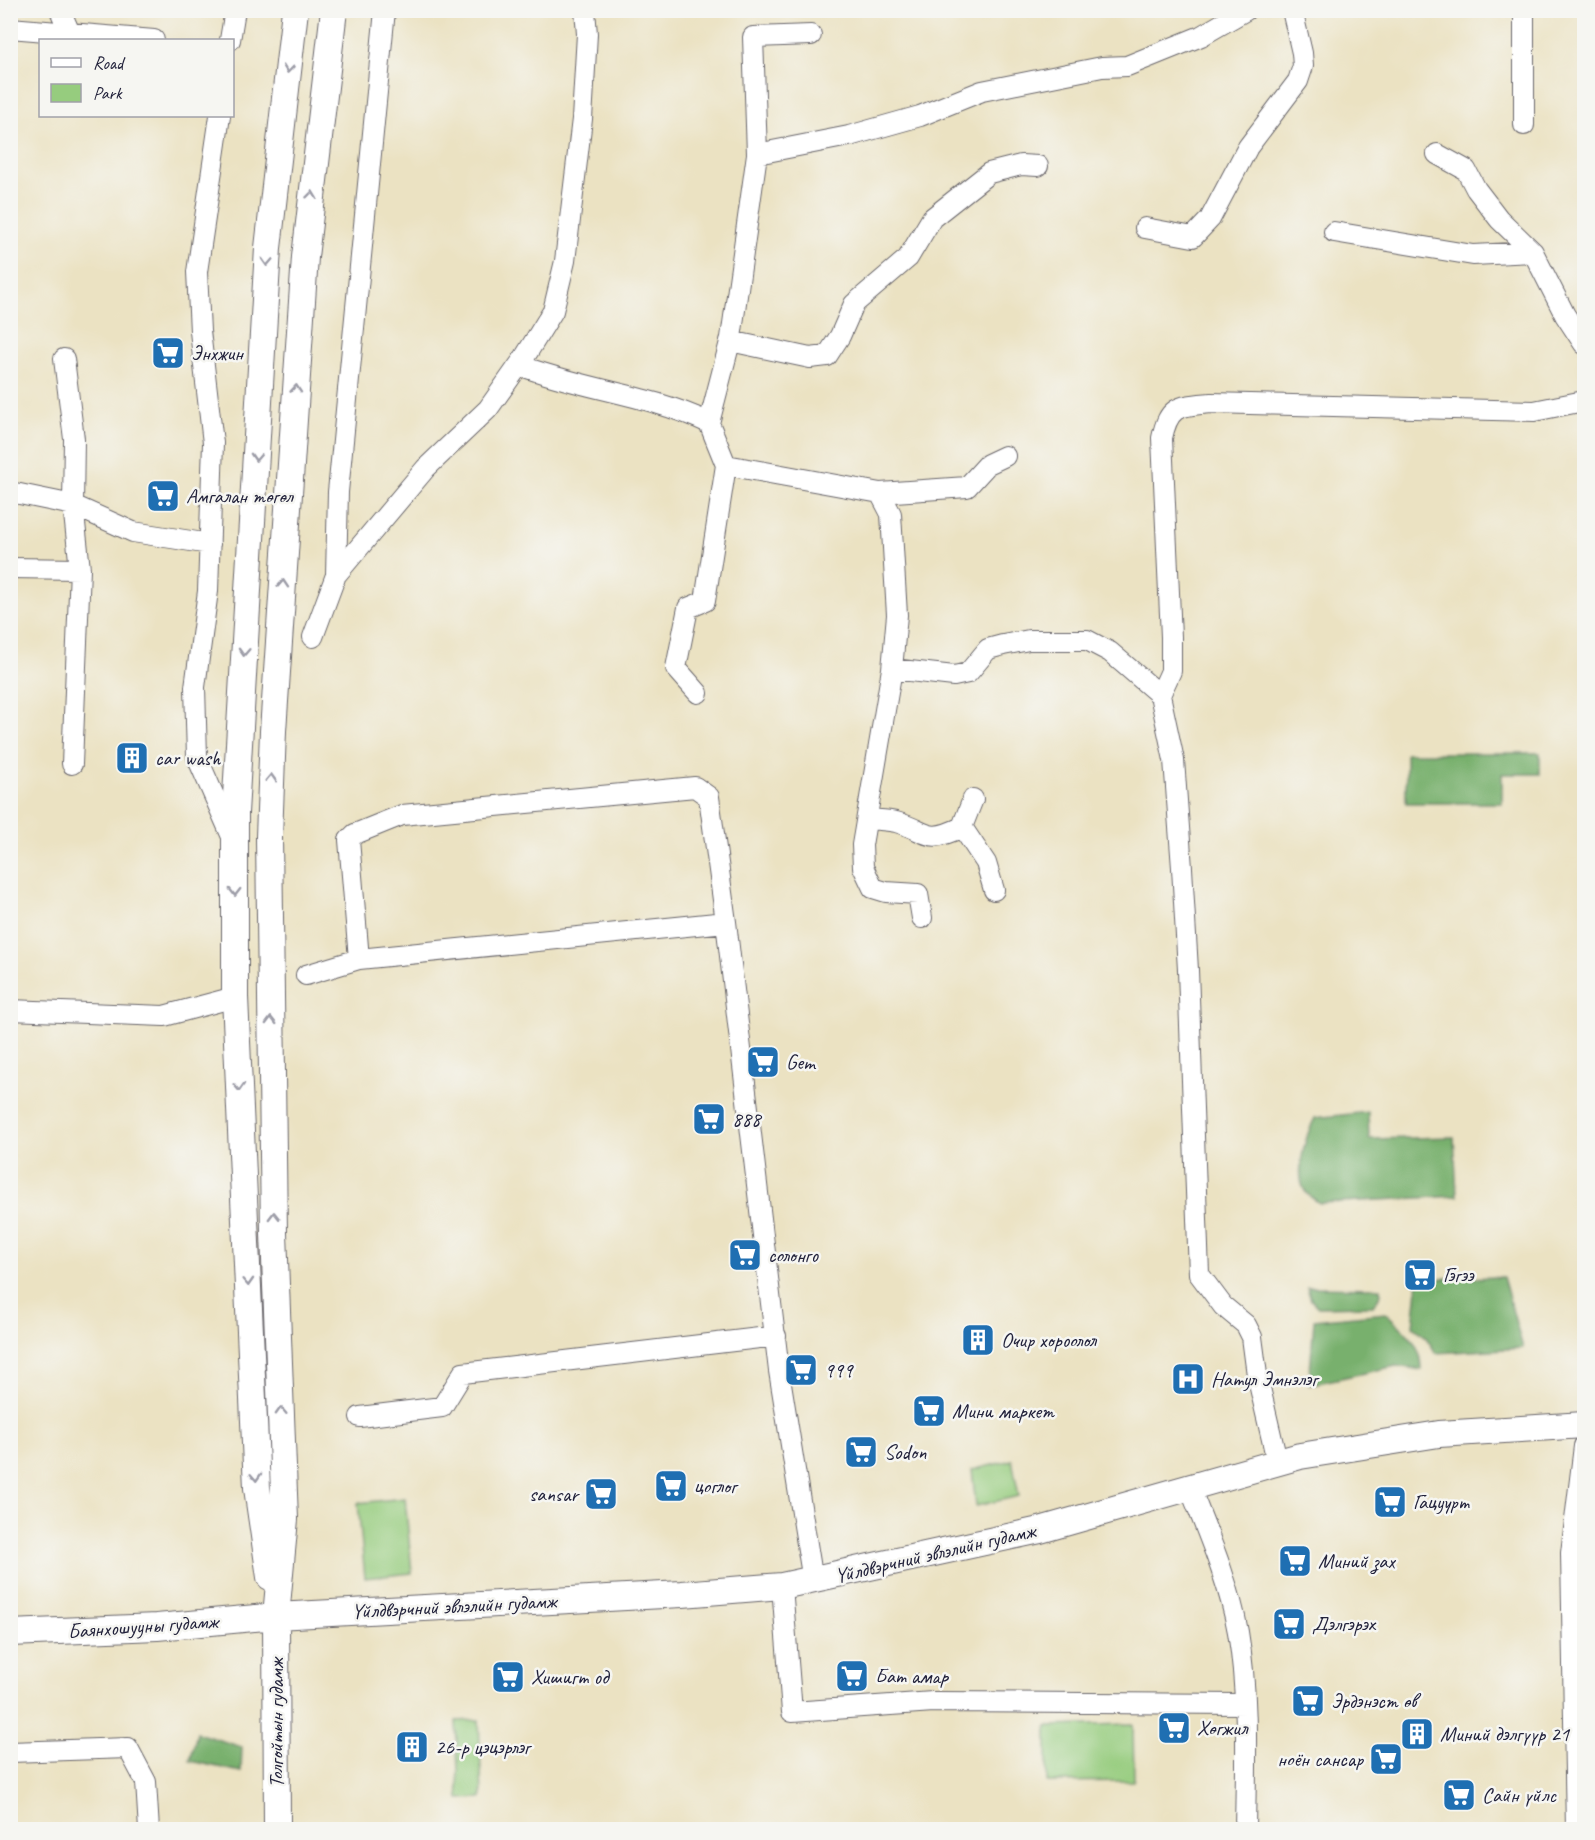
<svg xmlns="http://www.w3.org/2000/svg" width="1595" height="1840" font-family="Caveat,sans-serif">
  <rect width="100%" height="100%" fill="#f6f6f2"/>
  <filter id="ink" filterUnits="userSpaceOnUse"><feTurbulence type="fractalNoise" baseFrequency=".0167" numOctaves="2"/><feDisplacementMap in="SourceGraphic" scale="12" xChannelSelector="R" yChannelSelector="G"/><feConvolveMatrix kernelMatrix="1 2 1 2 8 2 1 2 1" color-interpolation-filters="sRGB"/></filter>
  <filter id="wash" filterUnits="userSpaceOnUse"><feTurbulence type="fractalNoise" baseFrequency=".008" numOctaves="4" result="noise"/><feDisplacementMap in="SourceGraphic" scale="24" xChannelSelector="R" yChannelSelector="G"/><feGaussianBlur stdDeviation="1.35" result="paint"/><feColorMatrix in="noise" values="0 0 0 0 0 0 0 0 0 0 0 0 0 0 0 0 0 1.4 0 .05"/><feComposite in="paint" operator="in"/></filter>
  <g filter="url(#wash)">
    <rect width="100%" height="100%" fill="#ebe2c2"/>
    <!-- green -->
    <path fill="#96cc7e" stroke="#5c775c" stroke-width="1.5" d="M1012,1460L1019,1496L976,1506L972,1470Z
      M405,1498L412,1573L365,1578L358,1503Z
      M479,1720L482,1798L459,1799L456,1721Z
      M1133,1724L1134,1781L1047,1782V1726Z"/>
    <!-- forest -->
    <path fill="#78b06d" stroke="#4d6954" stroke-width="1.5" d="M1406,753H1540V774H1502V803H1406Z
      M1368,1112L1369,1139L1454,1137L1457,1196L1320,1203C1315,1200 1308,1196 1305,1191C1294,1174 1306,1134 1315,1118Z
      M1503,1277L1523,1348L1436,1353L1425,1336L1413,1326L1418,1279Z
      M1307,1287L1380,1288L1381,1294L1373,1306L1318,1307L1311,1300Z
      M1386,1313C1405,1331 1422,1343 1422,1370L1396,1366L1309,1385L1314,1320Z
      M197,1733L242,1747L241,1772L190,1761Z"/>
  </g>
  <g filter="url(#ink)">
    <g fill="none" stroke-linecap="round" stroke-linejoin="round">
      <!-- minor casing -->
      <g stroke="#68656a" stroke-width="22">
        <path id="minor" d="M60,10L70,33
          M10,28L154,40
          M230,40L235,10
          M220,116L197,272L200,331L213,443L208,591L195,687L197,757L233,839
          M1524,125V10
          M757,154L753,37L811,35
          M1437,154L1466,170L1476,189L1499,219L1533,252L1565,315L1584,344
          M1145,228L1193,237L1210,219L1248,147L1298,81L1303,66L1302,53L1292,10
          M1334,232L1473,255L1533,252
          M730,341L810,358L827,356L840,336L854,304L908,258L932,218L989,173L1021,165L1038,166
          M519,365C581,389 649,394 709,423L726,465L880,493L967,487L988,464L1005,456
          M709,423L731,338L757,154L849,136L920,116L982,91L1102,67L1127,66L1201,36L1246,10
          M10,492L73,505L133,532L210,544
          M880,493L891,514L897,615L892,669L862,845L863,867L873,888L886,892L918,894L922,918
          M10,568L80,569L73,505L74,439L64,359
          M336,575L338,492L385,10
          M313,637L336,575L426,468L488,409L524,358L553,311L565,261L582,119L587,34L585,10
          M892,669L954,676L968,673L988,649L1003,645L1029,640H1087L1110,652L1160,695L1174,760L1182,868L1188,970L1199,1274L1223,1306L1246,1325L1252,1337L1257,1375L1277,1461
          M698,693L676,668L688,608L705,601L726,465
          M1160,695L1171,671V637L1162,438C1169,405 1179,406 1211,403L1534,411L1584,401
          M72,764L80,569
          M868,819C877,820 887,820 896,822C929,831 925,845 962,827L973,799
          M962,827L986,863L994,890
          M726,922L779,1371L813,1581
          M306,975L359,959L726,922L709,797L695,787L402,815L355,834L349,840L359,959
          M10,1010L164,1016L235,997
          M360,1417L442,1407L463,1373L776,1336
          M1190,1488C1208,1534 1229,1582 1238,1632C1249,1697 1246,1764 1245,1830
          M782,1586L792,1712L933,1702L1245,1704
          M10,1752L128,1748L146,1782L149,1830
          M1576,1830L1571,1553L1584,1446"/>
      </g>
      <!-- major casing -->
      <g stroke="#68656a" stroke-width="28">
        <path id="major" d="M270,1577L257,1488L235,997V813L268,248L295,10
          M10,1633L157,1627L276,1616L682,1594L782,1586L1040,1530L1300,1456L1439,1434L1584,1425
          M277,1830L276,1616L285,1519L274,1233L269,837L273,731L305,257L334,10"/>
      </g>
      <!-- minor -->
      <use href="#minor" stroke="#fff" stroke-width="20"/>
      <!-- major -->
      <use href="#major" stroke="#fff" stroke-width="26"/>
    </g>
    <!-- one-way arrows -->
    <defs><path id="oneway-chevron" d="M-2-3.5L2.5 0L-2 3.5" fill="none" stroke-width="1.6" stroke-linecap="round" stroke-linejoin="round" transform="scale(1.5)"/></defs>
    <g stroke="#9c9ca7">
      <use href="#oneway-chevron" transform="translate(288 69) rotate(97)"/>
      <use href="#oneway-chevron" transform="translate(312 195) rotate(-83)"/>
      <use href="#oneway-chevron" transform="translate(267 262) rotate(93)"/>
      <use href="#oneway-chevron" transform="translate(296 389) rotate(-86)"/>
      <use href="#oneway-chevron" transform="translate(256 457) rotate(93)"/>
      <use href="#oneway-chevron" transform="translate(283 584) rotate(-86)"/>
      <use href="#oneway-chevron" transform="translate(244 652) rotate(93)"/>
      <use href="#oneway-chevron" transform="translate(271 778) rotate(-88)"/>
      <use href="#oneway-chevron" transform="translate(235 892) rotate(90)"/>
      <use href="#oneway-chevron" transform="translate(271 1021) rotate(-91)"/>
      <use href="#oneway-chevron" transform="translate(239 1087) rotate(87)"/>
      <use href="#oneway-chevron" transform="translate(274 1216) rotate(-91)"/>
      <use href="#oneway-chevron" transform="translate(248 1282) rotate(87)"/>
      <use href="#oneway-chevron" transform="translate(281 1411) rotate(-92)"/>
      <use href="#oneway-chevron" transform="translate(256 1477) rotate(87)"/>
    </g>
  </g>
  <!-- icons -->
  <defs>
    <g id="supermarket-square" transform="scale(1.725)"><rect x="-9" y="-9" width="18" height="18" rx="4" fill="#1f6fb2" stroke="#f6f6f2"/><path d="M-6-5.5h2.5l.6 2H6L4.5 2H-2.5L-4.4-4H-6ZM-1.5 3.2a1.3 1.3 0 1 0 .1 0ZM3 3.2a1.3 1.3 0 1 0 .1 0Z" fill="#fff"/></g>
    <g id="building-square" transform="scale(1.725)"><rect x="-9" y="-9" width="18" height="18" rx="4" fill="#1f6fb2" stroke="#f6f6f2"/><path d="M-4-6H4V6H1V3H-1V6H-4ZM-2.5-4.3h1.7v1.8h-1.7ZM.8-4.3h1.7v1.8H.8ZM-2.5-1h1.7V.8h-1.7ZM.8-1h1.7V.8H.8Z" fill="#fff"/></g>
    <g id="hospital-square" transform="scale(1.725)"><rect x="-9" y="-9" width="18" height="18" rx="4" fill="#1f6fb2" stroke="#f6f6f2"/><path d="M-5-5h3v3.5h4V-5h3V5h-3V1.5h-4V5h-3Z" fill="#fff"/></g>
  </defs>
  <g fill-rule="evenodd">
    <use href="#supermarket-square" x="168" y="353"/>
    <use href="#supermarket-square" x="163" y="496"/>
    <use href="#building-square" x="132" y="758"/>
    <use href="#supermarket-square" x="763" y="1062"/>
    <use href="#supermarket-square" x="709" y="1119"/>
    <use href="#supermarket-square" x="745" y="1255"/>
    <use href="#supermarket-square" x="1420" y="1275"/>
    <use href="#building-square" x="978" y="1340"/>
    <use href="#supermarket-square" x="801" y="1370"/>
    <use href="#hospital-square" x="1188" y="1379"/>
    <use href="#supermarket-square" x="929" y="1411"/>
    <use href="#supermarket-square" x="861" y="1452"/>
    <use href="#supermarket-square" x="671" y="1486"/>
    <use href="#supermarket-square" x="601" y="1494"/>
    <use href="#supermarket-square" x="1390" y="1502"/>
    <use href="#supermarket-square" x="1295" y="1561"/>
    <use href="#supermarket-square" x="1289" y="1624"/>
    <use href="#supermarket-square" x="852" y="1676"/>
    <use href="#supermarket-square" x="508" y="1677"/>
    <use href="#supermarket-square" x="1308" y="1701"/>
    <use href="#supermarket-square" x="1174" y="1728"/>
    <use href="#building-square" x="1417" y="1734"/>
    <use href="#building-square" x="412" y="1747"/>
    <use href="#supermarket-square" x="1386" y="1759"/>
    <use href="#supermarket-square" x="1459" y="1795"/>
  </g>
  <g text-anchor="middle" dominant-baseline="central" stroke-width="5" stroke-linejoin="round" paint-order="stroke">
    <!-- poi labels -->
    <g font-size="21" fill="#22223b" stroke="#f6f6f2" text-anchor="start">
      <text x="191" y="353">Энхжин</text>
      <text x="186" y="496">Амгалан төгөл</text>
      <text x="155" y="758">car wash</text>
      <text x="786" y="1062">Gem</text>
      <text x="732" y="1119">888</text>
      <text x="768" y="1255">солонго</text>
      <text x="1443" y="1275">Гэгээ</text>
      <text x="1001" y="1340">Очир хороолол</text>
      <text x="824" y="1370">999</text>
      <text x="1211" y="1379">Натул Эмнэлэг</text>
      <text x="952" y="1411">Мини маркет</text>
      <text x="884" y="1452">Sodon</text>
      <text x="694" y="1486">цоглог</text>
      <text x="578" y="1494" text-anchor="end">sansar</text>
      <text x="1413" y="1502">Гацуурт</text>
      <text x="1318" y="1561">Миний зах</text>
      <text x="1312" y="1624">Дэлгэрэх</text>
      <text x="875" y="1676">Бат амар</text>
      <text x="531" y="1677">Хишигт од</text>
      <text x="1331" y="1701">Эрдэнэст өв</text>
      <text x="1197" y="1728">Хөгжил</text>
      <text x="1440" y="1734">Миний дэлгүүр 21</text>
      <text x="435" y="1747">26-р цэцэрлэг</text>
      <text x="1363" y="1759" text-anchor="end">ноён сансар</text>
      <text x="1482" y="1795">Сайн үйлс</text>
    </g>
    <!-- street labels -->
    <g font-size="21" fill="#22223b" stroke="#f6f6f2">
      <text transform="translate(935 1553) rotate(-13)">Үйлдвэрчний эвлэлийн гудамж</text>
      <text transform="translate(454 1606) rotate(-3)">Үйлдвэрчний эвлэлийн гудамж</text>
      <text transform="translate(143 1626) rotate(-4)">Баянхошууны гудамж</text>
      <text transform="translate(276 1723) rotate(-90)">Толгойтын гудамж</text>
    </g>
  </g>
  <!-- margin -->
  <rect width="1595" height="1840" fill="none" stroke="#f6f6f2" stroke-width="36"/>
  <!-- legend -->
  <rect x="39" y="39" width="195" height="78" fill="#f6f6f2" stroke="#a1a1a9" stroke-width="1.5"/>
  <rect x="51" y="58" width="30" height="9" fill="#ffffff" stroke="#a1a1a9" stroke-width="1.5"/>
  <text x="93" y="69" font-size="18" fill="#22223b">Road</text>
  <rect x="51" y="84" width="30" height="18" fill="#96cc7e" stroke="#a1a1a9" stroke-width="1.5"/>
  <text x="93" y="99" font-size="18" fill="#22223b">Park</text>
</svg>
